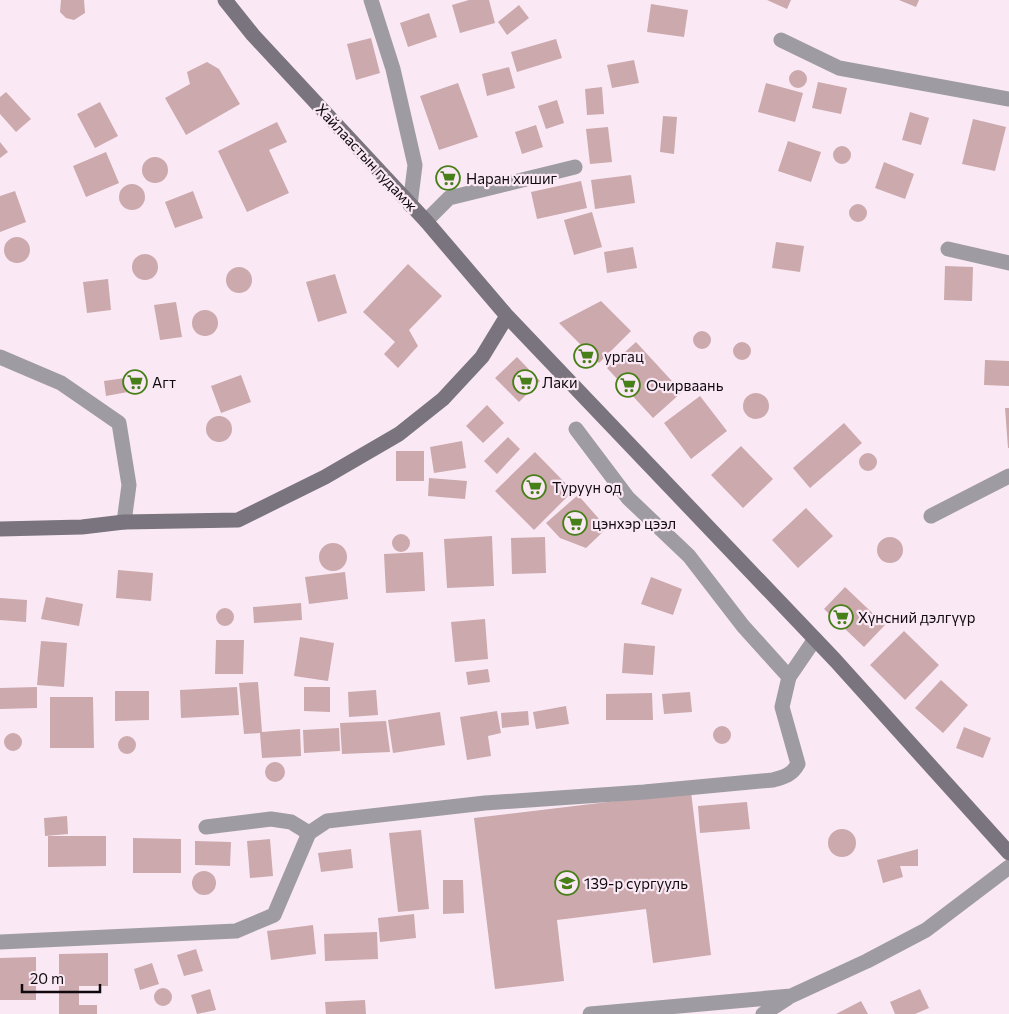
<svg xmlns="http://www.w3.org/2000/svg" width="1009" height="1014" font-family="Commissioner,sans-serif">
  <rect width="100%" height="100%" fill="#fae9f4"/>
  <!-- building -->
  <path fill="#cba9ad" d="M61,0H84L85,13L74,20L66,18L60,12Z
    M469,0H489L495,23L460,33L452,5Z
    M767,0H791L787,9Z
    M899,0H919L916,7Z
    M651,4L688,10L684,37L647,32Z
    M519,5L529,18L507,35L498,22Z
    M429,13L437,37L408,47L400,23Z
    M371,38L380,73L356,80L347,44Z
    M556,39L562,58L517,72L511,52Z
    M634,60L639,83L612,88L607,65Z
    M207,62L219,69L240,104L186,135L165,98L190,84L187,72Z
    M509,67L515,88L487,96L482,74Z
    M789 79a9 9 0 1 1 18 0a9 9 0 1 1-18 0Z
    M818,82L847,88L841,114L812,108Z
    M458,83L478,137L439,150L420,96Z
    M766,83L803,93L795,122L758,112Z
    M602,87L604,114L587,115L585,89Z
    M6,92L31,119L16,132L0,114V97Z
    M557,100L564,123L546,129L538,106Z
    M100,102L118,136L95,148L77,114Z
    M910,112L929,118L921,145L902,140Z
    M663,116L677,117L674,154L660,152Z
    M973,119L1006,127L995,171L962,164Z
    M277,122L287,142L269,150L289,193L247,212L218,151Z
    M536,125L543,147L522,154L515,132Z
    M608,127L612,162L590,164L586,129Z
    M788,141L821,152L811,182L778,171Z
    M0,142L8,152L0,158Z
    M833 155a9 9 0 1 1 18 0a9 9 0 1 1-18 0Z
    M106,152L119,183L86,197L73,166Z
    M142 170a13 13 0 1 1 26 0a13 13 0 1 1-26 0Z
    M884,162L914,174L905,199L875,188Z
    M631,175L635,203L595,209L591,180Z
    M581,181L587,208L537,219L531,192Z
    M119 197a13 13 0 1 1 26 0a13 13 0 1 1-26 0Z
    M15,191L26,222L0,232V196Z
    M193,191L203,218L175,228L165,202Z
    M849 213a9 9 0 1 1 18 0a9 9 0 1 1-18 0Z
    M592,212L602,247L574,255L564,220Z
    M4 250a13 13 0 1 1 26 0a13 13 0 1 1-26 0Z
    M776,242L804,246L800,272L772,268Z
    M633,247L637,268L607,273L604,252Z
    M132 267a13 13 0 1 1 26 0a13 13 0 1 1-26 0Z
    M408,264L442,296L409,330L418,346L398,368L384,354L395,342L363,312Z
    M945,266L973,267L972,301L944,300Z
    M226 280a13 13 0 1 1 26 0a13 13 0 1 1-26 0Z
    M335,274L347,313L318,322L306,282Z
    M108,279L111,310L87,313L83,282Z
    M601,301L631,331L599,363L559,323Z
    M176,302L182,337L160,340L154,305Z
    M192 323a13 13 0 1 1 26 0a13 13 0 1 1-26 0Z
    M693 340a9 9 0 1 1 18 0a9 9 0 1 1-18 0Z
    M636,342L682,392L653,418L607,368Z
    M733 351a9 9 0 1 1 18 0a9 9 0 1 1-18 0Z
    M517,357L540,381L519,402L495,378Z
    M985,360L1009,361V386L984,385Z
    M241,375L251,402L221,413L211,386Z
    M125,378L128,392L106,396L104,381Z
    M743 406a13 13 0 1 1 26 0a13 13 0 1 1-26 0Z
    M700,396L727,431L691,459L664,423Z
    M487,405L504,423L483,443L466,426Z
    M1005,408H1009V448H1008Z
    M206 429a13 13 0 1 1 26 0a13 13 0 1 1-26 0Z
    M844,423L862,443L810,488L793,468Z
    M508,437L520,449L497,474L484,461Z
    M462,441L466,468L434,473L430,447Z
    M741,446L773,479L743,508L711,475Z
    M396,451H424V481H396Z
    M535,452L573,491L534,530L495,491Z
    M859 462a9 9 0 1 1 18 0a9 9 0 1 1-18 0Z
    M429,478L467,481L465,499L428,496Z
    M578,495L607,528L586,548L560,538L546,523Z
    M806,508L833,536L798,568L772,540Z
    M392 543a9 9 0 1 1 18 0a9 9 0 1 1-18 0Z
    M492,536L494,586L447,588L444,539Z
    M877 550a13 13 0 1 1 26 0a13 13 0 1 1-26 0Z
    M545,537L546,573L512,574L511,538Z
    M319 557a14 14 0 1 1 28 0a14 14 0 1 1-28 0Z
    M423,552L425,591L386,593L384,554Z
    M118,570L153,573L151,601L116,598Z
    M345,572L348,599L309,604L305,577Z
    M651,577L682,589L673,615L641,604Z
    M845,587L885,625L864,647L824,609Z
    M46,597L83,604L79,626L41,619Z
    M0,598L27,600L26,622L0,620Z
    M301,603L302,620L254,623L253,607Z
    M216 617a9 9 0 1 1 18 0a9 9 0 1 1-18 0Z
    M485,619L488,659L455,662L451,622Z
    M904,631L939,665L905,700L870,665Z
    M300,637L334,643L328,681L294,676Z
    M216,640H244L243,674H215Z
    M41,641L67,643L64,687L37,685Z
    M624,643L655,646L653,675L622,673Z
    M488,669L490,682L468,685L466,672Z
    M941,680L968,705L943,733L915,708Z
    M258,682L262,732L300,729L301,756L262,758L260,733L244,734L239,683Z
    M37,687V708L0,709V688Z
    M237,687L239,715L181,718L180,690Z
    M304,687H330V712L304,711Z
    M376,690L378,715L349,717L348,692Z
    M115,691H149V720L115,721Z
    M690,692L692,712L664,714L662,694Z
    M652,693L653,720H606V694Z
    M50,697H93L94,748H50Z
    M566,706L569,724L536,729L533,712Z
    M497,711L501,733L488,736L491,756L467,760L460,717Z
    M528,711L529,725L502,728L501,713Z
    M440,712L445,745L393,753L388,720Z
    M386,721L390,752L342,754L340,723Z
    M713 735a9 9 0 1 1 18 0a9 9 0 1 1-18 0Z
    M964,727L991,738L983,758L956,748Z
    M339,728L340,751L304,753L303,730Z
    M4 742a9 9 0 1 1 18 0a9 9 0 1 1-18 0Z
    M118 745a9 9 0 1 1 18 0a9 9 0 1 1-18 0Z
    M265 772a10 10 0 1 1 20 0a10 10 0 1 1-20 0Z
    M691,792L711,955L653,963L646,909L557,920L564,981L495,989L474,818Z
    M747,802L750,829L700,833L698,806Z
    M67,816L68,834L45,836L44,818Z
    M828 843a14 14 0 1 1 28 0a14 14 0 1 1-28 0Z
    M421,830L429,909L398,912L389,833Z
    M48,836H106V866L48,867Z
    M133,838L181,839V873H133Z
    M270,839L273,876L250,878L247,841Z
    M195,841L231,842L230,866L195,865Z
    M351,849L353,868L321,872L318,853Z
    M918,849V866H900L903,877L883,883L877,860Z
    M192 883a12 12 0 1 1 24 0a12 12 0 1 1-24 0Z
    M443,880H463L464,913L443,914Z
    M414,914L416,938L380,942L378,918Z
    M313,925L316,954L271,960L267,931Z
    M377,932L378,959L325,961L324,934Z
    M196,949L203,971L184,976L177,955Z
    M108,953V986H79V1005H97V1014H59V954Z
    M36,957V1000H0V958Z
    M152,963L159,984L140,990L134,969Z
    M154 997a9 9 0 1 1 18 0a9 9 0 1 1-18 0Z
    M210,989L216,1010L197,1014L191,995Z
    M920,989L929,1008L915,1014H895L890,1002Z
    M365,1000L366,1014H326L325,1002Z
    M861,1001L868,1014H836Z"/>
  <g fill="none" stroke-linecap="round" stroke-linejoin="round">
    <!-- lane -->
    <path stroke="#9f9ba2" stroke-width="15" d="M206,827L271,819L291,822L309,833"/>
    <!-- street -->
    <path stroke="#9f9ba2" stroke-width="15" d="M371,0L393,69L415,165L410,205
      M781,40L839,68L1009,99
      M426,221L449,198L575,167
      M948,249L1009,263
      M0,357L61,383L119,423L129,485L124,522
      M576,429L628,498L689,556L743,626L789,677
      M931,516L1009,476
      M0,942L236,931L274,915L309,833L327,821L485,803L644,792L773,780C784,777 792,775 798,764L782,707L789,677L815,639
      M590,1014L791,996L867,961L926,930L1009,867
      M763,1014L788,998"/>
    <!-- secondary -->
    <path stroke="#79747e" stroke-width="15" d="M225,0L253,35L426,221L507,316L835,660L1009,853
      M0,529L82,527L124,522L238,520L325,477L399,434L443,399L482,357L507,316"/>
  </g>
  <!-- icons -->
  <defs>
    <g id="supermarket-ring" transform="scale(1.25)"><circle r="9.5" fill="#fae9f4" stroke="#477f18" stroke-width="1.5"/><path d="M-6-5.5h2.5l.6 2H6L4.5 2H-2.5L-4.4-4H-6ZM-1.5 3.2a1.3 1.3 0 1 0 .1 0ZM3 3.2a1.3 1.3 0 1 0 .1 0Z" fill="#477f18"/></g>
    <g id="school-ring" transform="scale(1.25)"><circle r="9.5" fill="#fae9f4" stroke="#477f18" stroke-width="1.5"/><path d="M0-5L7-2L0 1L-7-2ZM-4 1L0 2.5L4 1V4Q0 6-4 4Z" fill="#477f18"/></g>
  </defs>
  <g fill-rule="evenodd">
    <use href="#supermarket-ring" x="448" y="178"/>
    <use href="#supermarket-ring" x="586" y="356"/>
    <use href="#supermarket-ring" x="135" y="382"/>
    <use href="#supermarket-ring" x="525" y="382"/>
    <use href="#supermarket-ring" x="628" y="385"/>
    <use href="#supermarket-ring" x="534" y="487"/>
    <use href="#supermarket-ring" x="575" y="523"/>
    <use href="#supermarket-ring" x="841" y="617"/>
    <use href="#school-ring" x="567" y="883"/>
  </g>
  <g text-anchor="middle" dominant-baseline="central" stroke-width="4.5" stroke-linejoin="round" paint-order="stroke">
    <!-- street labels -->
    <g font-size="15" fill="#100a0e" stroke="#fae9f4">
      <text transform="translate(367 157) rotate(47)">Хайлаастын гудамж</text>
    </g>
    <!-- poi labels -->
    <g font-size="15" fill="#100a0e" stroke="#fae9f4" text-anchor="start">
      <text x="466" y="178">Наран хишиг</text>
      <text x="604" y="356">ургац</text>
      <text x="152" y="382">Агт</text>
      <text x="542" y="382">Лаки</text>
      <text x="646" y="385">Очирваань</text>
      <text x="552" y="487">Туруун од</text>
      <text x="592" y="523">цэнхэр цээл</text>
      <text x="858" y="617">Хүнсний дэлгүүр</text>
      <text x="584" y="883">139-р сургууль</text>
    </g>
  </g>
  <!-- scale -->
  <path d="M22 984v8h78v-8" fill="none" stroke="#100a0e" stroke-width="2.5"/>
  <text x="30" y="984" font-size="15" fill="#100a0e" stroke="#fae9f4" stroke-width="4" paint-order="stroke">20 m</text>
</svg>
